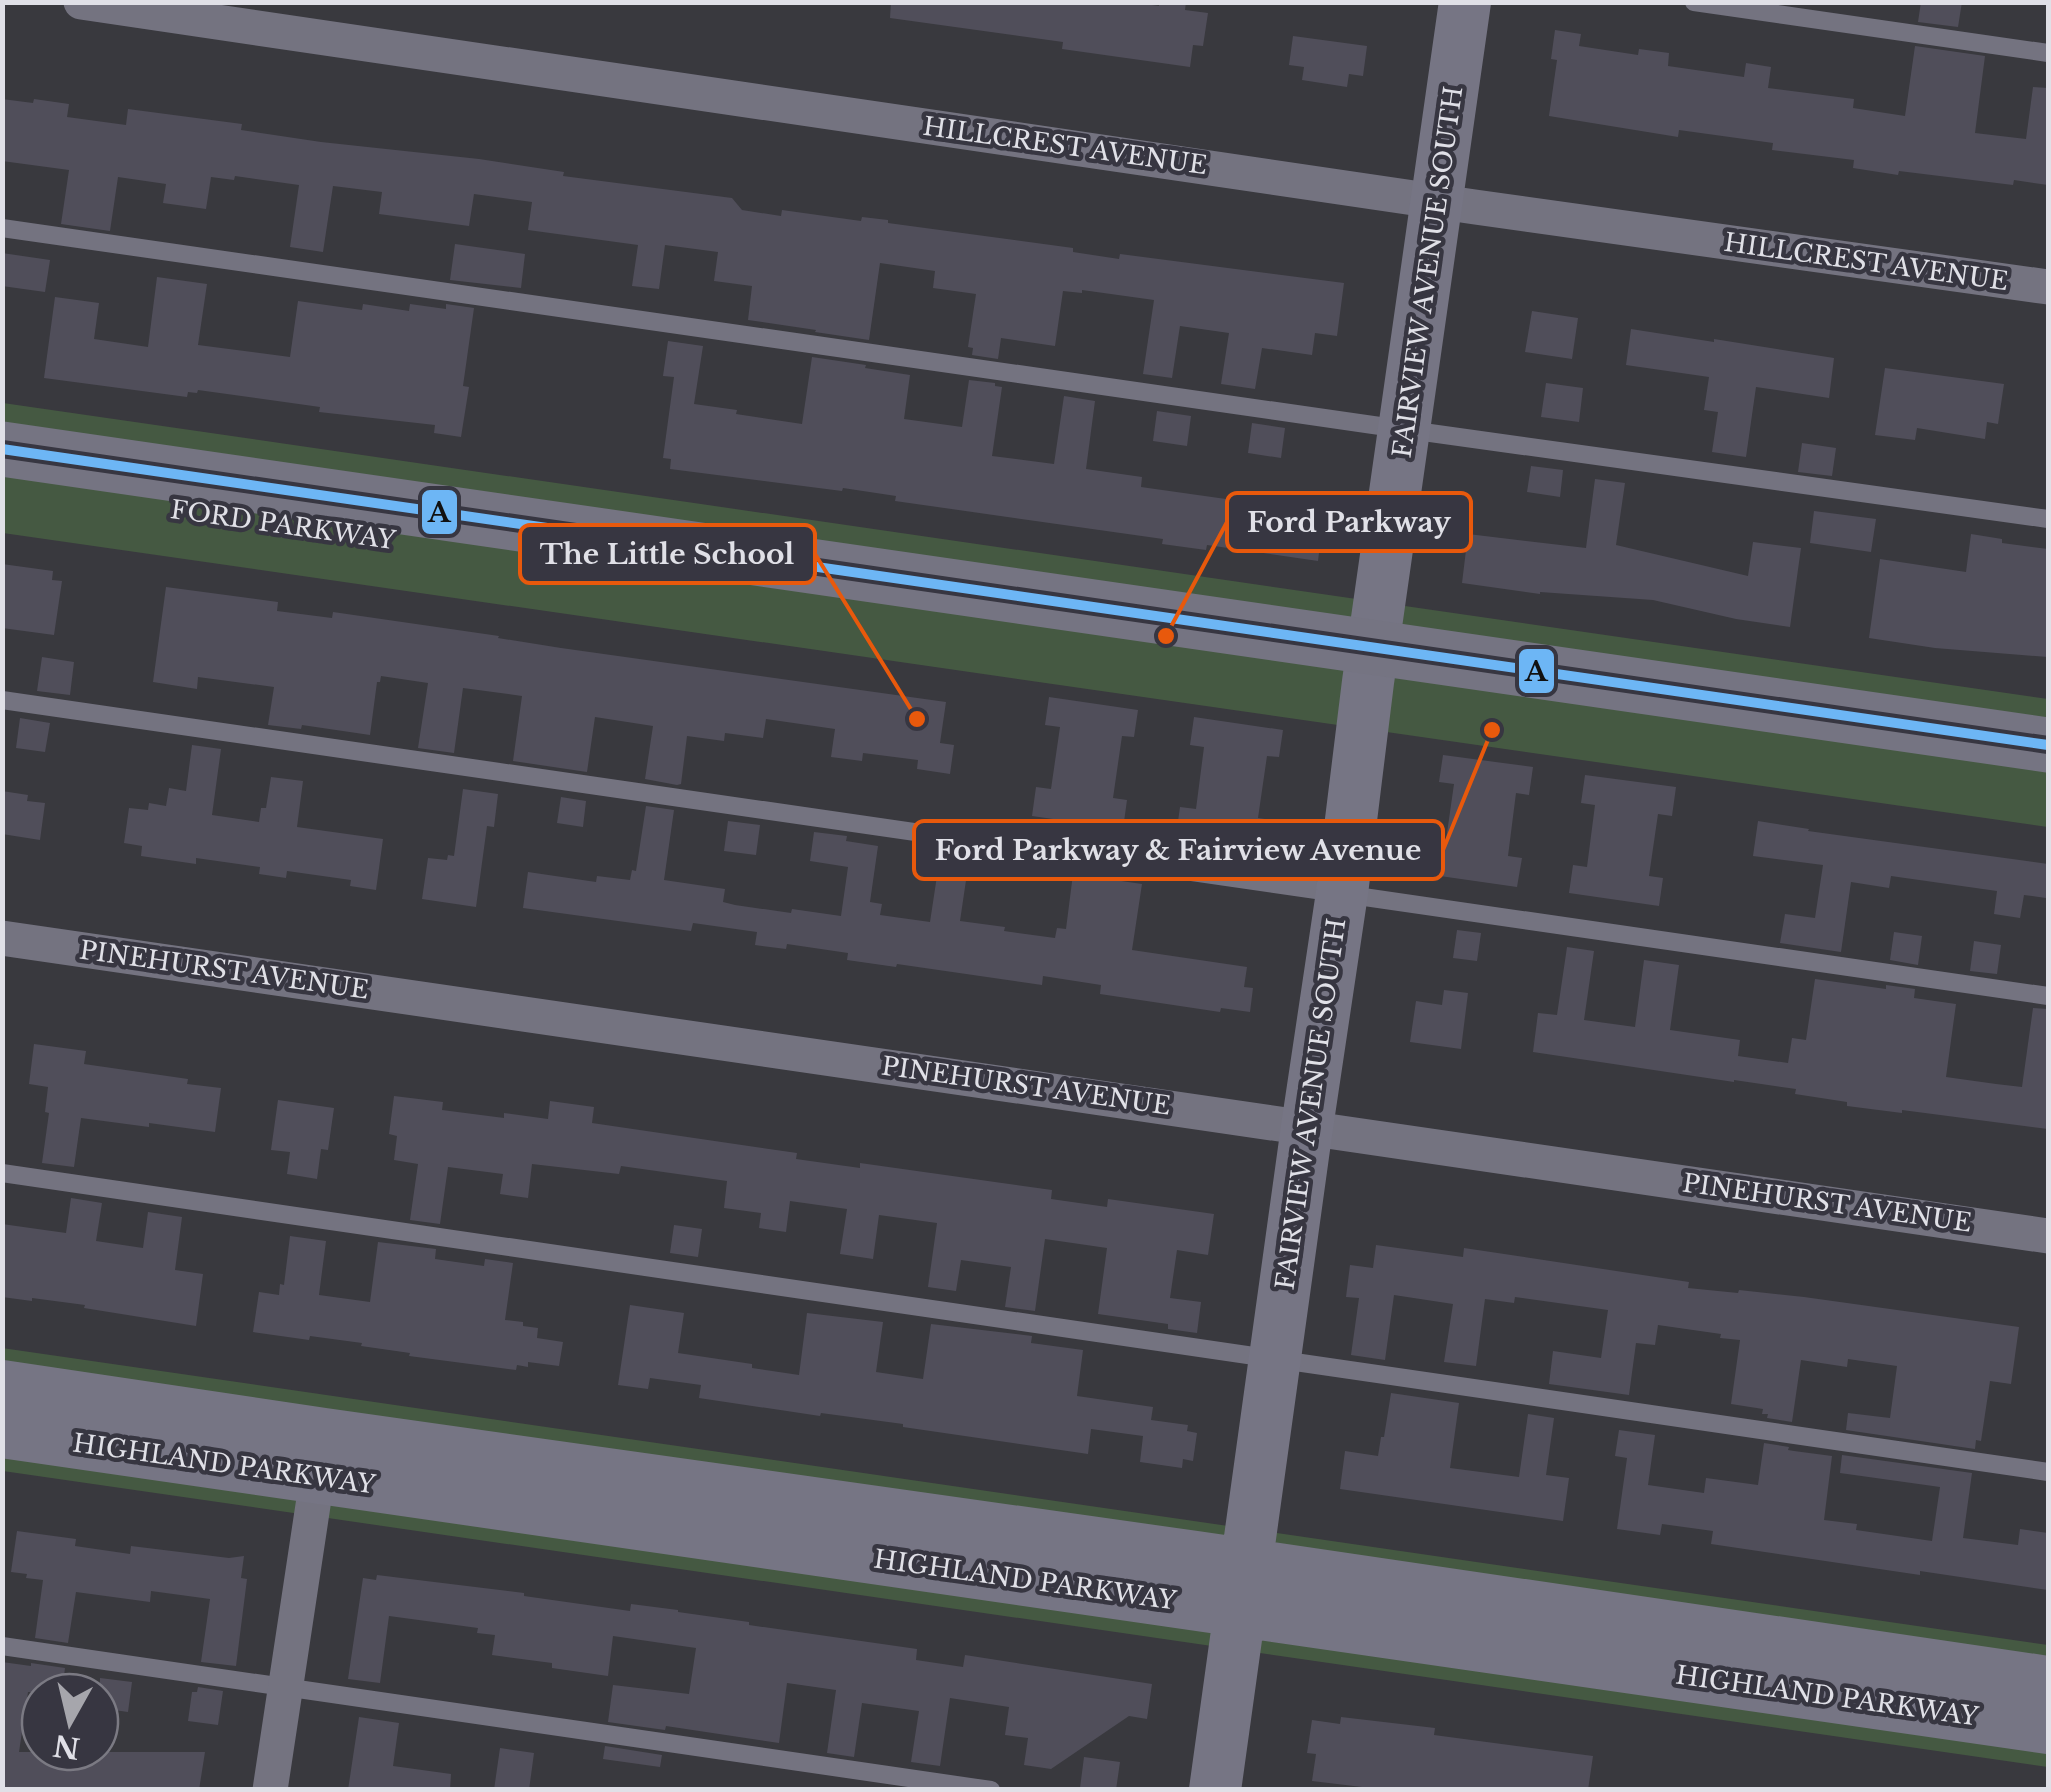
<svg xmlns="http://www.w3.org/2000/svg" width="2051" height="1792" font-family="'Libre Baskerville',serif">
  <rect width="100%" height="100%" fill="#39393e"/>
  <!-- green -->
  <path fill="#455942" d="M3,403L2048,699V827L3,533Z
    M2,1348L2048,1645V1767L3,1471Z"/>
  <!-- building -->
  <path fill="#504e5a" d="M891,2H1131L1159,6V2H1186L1185,10L1208,13L1203,46L1193,45L1190,67L1062,49L1063,42L890,18Z
    M1921,2H1962L1958,27L1918,22Z
    M1555,30L1581,34L1579,46L1638,55L1639,49L1669,53L1668,66L1744,77L1746,63L1771,67L1768,88L1854,99L1853,108L1905,116L1915,46L1985,56L1975,133L2026,139L2033,87L2048,88V185L2014,180L2013,185L1899,171L1898,175L1853,168L1854,160L1772,150L1773,143L1679,130L1678,137L1549,116L1557,60L1551,59Z
    M1293,36L1367,46L1363,76L1349,74L1347,87L1302,80L1304,67L1289,65Z
    M2,99L33,103L34,99L69,104L67,117L126,125L128,109L242,124L241,130L321,142L479,159L564,172L563,176L732,198L742,210L781,216L782,210L861,221L862,217L888,220V223L1073,248V252L1119,259L1120,254L1344,283L1337,336L1315,333L1312,355L1262,348L1255,389L1221,384L1229,333L1180,326L1172,378L1143,374L1154,300L1082,290V293L1063,291L1055,346L1001,338L998,359L972,355L973,348L968,347L976,294L933,288L935,271L880,263L869,340L815,332L816,330L748,320L752,286L714,281L718,252L665,245L659,289L632,286L638,245L528,230L532,202L474,194L469,226L379,214L382,192L333,186L323,252L290,247L299,185L235,176L234,180L211,177L206,209L163,203L166,184L118,177L110,231L61,224L69,170L2,161Z
    M455,244L525,254L521,288L450,280Z
    M2,253L50,260L45,292L2,286Z
    M157,277L207,284L198,345L290,357L298,301L362,310L363,304L409,311L410,304L446,309V304L474,308L463,386L469,387L461,437L434,433L435,425L319,412L320,407L198,390L197,393L188,392L187,397L44,378L55,297L99,303L94,339L148,347Z
    M1532,311L1578,318L1572,359L1525,352Z
    M1631,329L1714,342V339L1834,358L1829,398L1756,387L1746,457L1712,452L1718,412L1704,410L1709,377L1626,365Z
    M668,341L703,346L694,404L737,410L736,414L802,424L812,357L866,365L865,368L910,375L904,419L962,427L969,380L995,383V386L1002,387L992,456L1054,464L1064,396L1095,401L1086,469L1142,477L1141,487L1324,513L1318,561L1207,545L1206,550L1162,544L1163,539L895,501L896,496L843,488L842,491L670,469L671,459L663,458L674,377L663,376Z
    M1885,368L2004,384L1998,424L1987,422L1985,439L1917,428L1915,440L1875,435Z
    M1546,383L1583,388L1579,422L1541,417Z
    M1157,411L1191,416L1187,446L1153,441Z
    M1252,423L1285,428L1281,458L1248,453Z
    M1802,443L1836,448L1832,476L1798,472Z
    M1531,466L1563,470L1560,497L1527,492Z
    M1595,479L1625,483L1616,545L1748,576L1753,542L1801,548L1790,627L1736,619L1653,600L1540,592V594L1462,583L1468,534L1586,548Z
    M1814,511L1876,519L1871,552L1810,543Z
    M1971,534L2002,539V543L2048,549V657L1935,648L1869,638L1880,559L1966,572Z
    M2,564L53,571L52,580L62,581L54,635L2,628Z
    M166,587L278,602L277,611L332,618L333,612L499,636L498,638L561,648L946,702L940,743L954,745L950,774L917,769L918,760L863,753L862,761L831,757L835,729L766,719L763,738L725,733L724,741L687,736L681,784L677,785L645,779L653,726L595,717L587,772L513,761L522,696L463,688L454,753L418,748L428,683L381,676L380,682H377L370,735L302,725L301,729L268,725L274,687L198,677L197,689L153,682Z
    M42,657L74,662L70,695L37,691Z
    M1049,697L1138,710L1134,737L1122,736L1113,798L1127,800L1123,829L1032,816L1036,787L1051,789L1060,727L1045,725Z
    M1194,717L1283,730L1279,757L1267,756L1258,818L1272,820L1267,849L1176,836L1180,807L1196,809L1204,747L1190,745Z
    M20,718L50,723L45,752L16,748Z
    M192,745L221,749L212,815L259,822L261,808H266L271,777L303,781L297,827L383,839L376,890L350,886L351,880L287,871L286,878L259,874L260,867L196,858V864L141,856L142,846L124,843L129,808L148,810L149,803L166,806L169,788L186,791Z
    M1443,755L1533,767L1529,795L1516,793L1508,856L1522,858L1517,887L1426,874L1430,845L1445,847L1454,784L1439,782Z
    M1585,775L1676,787L1672,816L1658,814L1649,876L1663,878L1659,906L1569,893L1573,865L1587,867L1595,805L1581,803Z
    M463,789L498,794L494,827L487,826L476,907L422,899L428,858L447,860L448,855L454,856Z
    M2,791L28,795L27,801L45,803L40,840L2,834Z
    M561,797L586,801L583,827L557,823Z
    M646,806L674,810L664,880L725,889L723,902L735,905L791,913L792,909L841,916L848,867L810,861L814,832L847,836L846,841L878,846L870,902L882,904L880,915L930,922L940,856L969,860L960,921L1005,927L1004,931L1055,938L1057,928L1066,929L1073,874L1142,884L1132,950L1247,967L1244,987L1253,988L1250,1012L1221,1008L1220,1012L1100,994L1101,985L1043,976L1042,985L897,964L896,967L847,960L848,953L787,944L786,949L755,945L757,932L693,923L691,931L523,908L528,872L596,882L597,876L630,880L632,870L636,871Z
    M728,821L760,825L756,855L724,851Z
    M1758,821L1809,829L1808,831L2048,864L2046,898L2024,895L2020,918L1994,914L1997,891L1891,876L1889,888L1851,882L1841,952L1780,943L1785,914L1815,918L1823,865L1753,856Z
    M1457,930L1481,933L1477,961L1453,958Z
    M1894,932L1922,936L1918,965L1890,960Z
    M1974,941L2001,945L1997,974L1970,971Z
    M1567,947L1594,951L1584,1020L1635,1027L1644,960L1679,965L1670,1030L1740,1040L1738,1056L1788,1063L1792,1038L1806,1040L1815,979L1886,989V985L1915,989L1914,998L1956,1004L1946,1077L1996,1084L2022,1087L2033,1008L2048,1009V1129L1902,1110V1113L1847,1106V1102L1795,1094L1796,1089L1734,1080V1082L1533,1052L1538,1013L1557,1015Z
    M1444,990L1468,993L1461,1049L1410,1042L1416,1001L1442,1005Z
    M34,1044L86,1051L84,1064L188,1079L187,1084L221,1088L215,1132L149,1123V1127L81,1118L74,1167L42,1163L49,1113L45,1112L48,1087L29,1084Z
    M394,1096L443,1102L442,1110L504,1118V1113L548,1119L550,1101L594,1107L592,1123L797,1153L796,1159L860,1168V1163L1052,1190L1051,1199L1107,1207L1108,1199L1214,1214L1208,1255L1177,1250L1170,1298L1201,1302L1197,1333L1168,1329V1324L1098,1314L1107,1248L1045,1239L1035,1311L1005,1307L1011,1267L961,1260L956,1291L928,1287L937,1223L879,1215L873,1259L840,1254L847,1209L790,1201L786,1232L759,1228L761,1213L724,1208L727,1181L621,1166L619,1174L532,1164L528,1198L500,1194L503,1174L448,1167L440,1224L410,1220L418,1164L394,1160L397,1136L389,1134Z
    M278,1100L334,1108L328,1150L321,1149L317,1179L287,1174L290,1152L271,1150Z
    M71,1198L102,1203L96,1241L143,1248L148,1212L182,1217L175,1270L203,1274L196,1326L84,1308L85,1305L32,1298V1301L2,1297V1224L66,1233Z
    M674,1225L702,1229L698,1257L670,1253Z
    M290,1236L326,1241L319,1295L370,1302L378,1242L436,1249L435,1259L484,1266L485,1259L513,1263L505,1320L523,1322V1326L538,1328L537,1338L563,1342L559,1366L528,1362V1367L517,1365L516,1370L409,1356L410,1353L361,1346L362,1343L310,1336L309,1340L253,1332L259,1292L279,1295L280,1284L284,1285Z
    M1376,1245L1463,1257L1464,1248L1689,1282L1688,1288L1738,1293L1739,1290L1804,1297L2019,1327L2011,1384L1990,1381L1981,1441L1976,1440L1975,1449L1846,1430L1848,1413L1890,1418L1897,1366L1848,1359L1847,1367L1801,1360L1792,1422L1767,1418L1768,1414H1762L1763,1409L1731,1404L1740,1340L1720,1338L1721,1334L1658,1325L1655,1345L1636,1343L1629,1395L1549,1384L1553,1351L1601,1358L1608,1310L1515,1297L1514,1303L1485,1299L1476,1366L1444,1362L1453,1304L1394,1295L1385,1360L1351,1355L1359,1298L1346,1297L1350,1265L1373,1268Z
    M630,1305L684,1313L678,1353L752,1364V1368L799,1375L807,1313L883,1322L876,1372L923,1379L931,1324L1032,1336L1031,1343L1083,1350L1077,1396L1153,1407L1151,1420L1188,1425L1187,1431L1197,1433L1193,1461L1183,1459L1182,1468L1140,1462L1143,1436L1091,1429L1088,1454L903,1427V1424L821,1413L820,1416L699,1398L701,1385L650,1378L648,1389L618,1385Z
    M1391,1393L1459,1403L1450,1468L1519,1477L1528,1414L1554,1418L1546,1475L1569,1478L1563,1521L1340,1489L1345,1451L1378,1456L1381,1437H1384Z
    M1619,1430L1655,1435L1648,1485L1704,1493L1706,1478L1758,1485L1764,1443L1789,1447L1788,1450L1794,1451L1832,1456L1824,1520L1857,1524L1856,1530L1932,1541L1940,1487L1840,1473L1842,1455L1972,1473L1963,1538L2018,1545L2020,1529L2048,1533V1590L1920,1571V1575L1711,1544L1713,1531L1662,1524L1660,1535L1617,1529L1627,1458L1615,1456Z
    M17,1531L76,1539L75,1546L130,1554L131,1546L229,1558L244,1556L241,1578L247,1579L236,1666L201,1662L210,1599L151,1591L150,1602L76,1592L68,1643L35,1638L43,1580L26,1578L27,1574L11,1572Z
    M377,1575L524,1593V1596L630,1611L631,1604L678,1610V1612L749,1622V1625L917,1649L916,1660L963,1667L965,1655L1152,1684L1147,1719L1129,1716L1051,1769L1024,1765L1028,1738L1005,1735L1009,1707L950,1698L940,1766L911,1762L919,1711L862,1703L854,1757L827,1753L836,1690L787,1683L779,1743L666,1726L665,1730L608,1722L613,1685L689,1694L696,1648L613,1636L608,1676L552,1668V1663L492,1655L495,1635L477,1633L478,1628L389,1616L380,1683L348,1679L363,1578L376,1580Z
    M2,1662L31,1666V1663L65,1668L62,1692H28L19,1752H205L199,1790H17L2,1787Z
    M100,1678L132,1682L128,1712L100,1708Z
    M198,1687L223,1691L218,1725L188,1721L192,1692H197Z
    M359,1717L399,1723L393,1766L451,1774L450,1790H348Z
    M1341,1717L1435,1728L1434,1735L1593,1756L1588,1790H1387L1312,1781L1316,1754L1307,1753L1312,1720L1340,1724Z
    M605,1746L662,1755L660,1767L603,1759Z
    M500,1748L534,1753L529,1790H494Z
    M1084,1757L1120,1762L1116,1790L1080,1788Z"/>
  <g fill="none" stroke-linecap="round" stroke-linejoin="round">
    <!-- lane -->
    <path stroke="#747380" stroke-width="18" d="M1694,2L2048,53
      M2,228L1373,425L2048,519
      M2,700L2048,996
      M2,1173L2048,1472
      M2,1646L991,1790"/>
    <!-- street -->
    <path stroke="#747380" stroke-width="35" d="M81,2L1475,207L2048,287
      M2,938L2048,1236
      M270,1790L320,1459"/>
    <!-- secondary -->
    <path stroke="#767584" stroke-width="52" d="M2,1386L324,1434L1196,1557L2048,1682
      M2,1432L2048,1728
      M1215,1790L1307,1127L1342,893L1368,682L1465,2"/>
    <!-- primary -->
    <path stroke="#757482" stroke-width="55" d="M2,449L2048,745"/>
    <!-- bus-1 casing -->
    <g stroke="#373641" stroke-width="18">
      <path id="bus-1" d="M2,449L2048,745"/>
    </g>
    <!-- bus-1 -->
    <use href="#bus-1" stroke="#6db6f5" stroke-width="10"/>
  </g>
  <g text-anchor="middle" dominant-baseline="central" stroke-width="9" stroke-linejoin="round" paint-order="stroke">
    <!-- street labels -->
    <g font-size="25" fill="#e0e0e7" stroke="#373641">
      <text transform="translate(1065 146) rotate(8)">HILLCREST AVENUE</text>
      <text transform="translate(1866 262) rotate(8)">HILLCREST AVENUE</text>
      <text transform="translate(1428 272) rotate(-82)">FAIRVIEW AVENUE SOUTH</text>
      <text transform="translate(283 525) rotate(8)">FORD PARKWAY</text>
      <text transform="translate(224 970) rotate(8)">PINEHURST AVENUE</text>
      <text transform="translate(1026 1086) rotate(8)">PINEHURST AVENUE</text>
      <text transform="translate(1311 1104) rotate(-82)">FAIRVIEW AVENUE SOUTH</text>
      <text transform="translate(1827 1203) rotate(8)">PINEHURST AVENUE</text>
      <text transform="translate(224 1464) rotate(8)">HIGHLAND PARKWAY</text>
      <text transform="translate(1025 1580) rotate(8)">HIGHLAND PARKWAY</text>
      <text transform="translate(1827 1696) rotate(8)">HIGHLAND PARKWAY</text>
    </g>
  </g>
  <!-- callouts -->
  <path fill="none" stroke="#e8590c" stroke-width="4" d="M1166 636L1227 522M917 719L815 554M1492 730L1443 850"/>
  <g fill="#e8590c" stroke="#373641" stroke-width="4">
    <circle cx="1166" cy="636" r="10"/>
    <circle cx="917" cy="719" r="10"/>
    <circle cx="1492" cy="730" r="10"/>
  </g>
  <g fill="#373641" stroke="#e8590c" stroke-width="4">
    <rect x="1227" y="493" width="244" height="58" rx="10"/>
    <rect x="520" y="525" width="295" height="58" rx="10"/>
    <rect x="914" y="821" width="529" height="58" rx="10"/>
  </g>
  <g font-size="28" text-anchor="middle" font-weight="bold" fill="#e0e0e7">
    <text x="1349" y="532">Ford Parkway</text>
    <text x="667" y="564">The Little School</text>
    <text x="1178" y="860">Ford Parkway &amp; Fairview Avenue</text>
  </g>
  <g stroke="#373641" stroke-width="4">
    <rect x="420" y="488" width="39" height="48" rx="10" fill="#6db6f5"/>
    <rect x="1517" y="647" width="39" height="48" rx="10" fill="#6db6f5"/>
  </g>
  <g font-size="28" text-anchor="middle" font-weight="bold" fill="#111">
    <text x="439" y="522">A</text>
    <text x="1536" y="681">A</text>
  </g>
  <!-- border -->
  <rect width="2051" height="1792" fill="none" stroke="#e0e0e7" stroke-width="10"/>
  <!-- north arrow -->
  <g transform="translate(70 1722) rotate(188)"><circle r="48" fill="#373641" stroke="#7b7a83" stroke-width="2.5"/>
  <path d="M0-8L18 38L0 25L-18 38Z" fill="#a6a6ac"/>
  <text y="-15" font-size="28" font-weight="bold" text-anchor="middle" fill="#e0e0e7">N</text>
  </g>
</svg>
